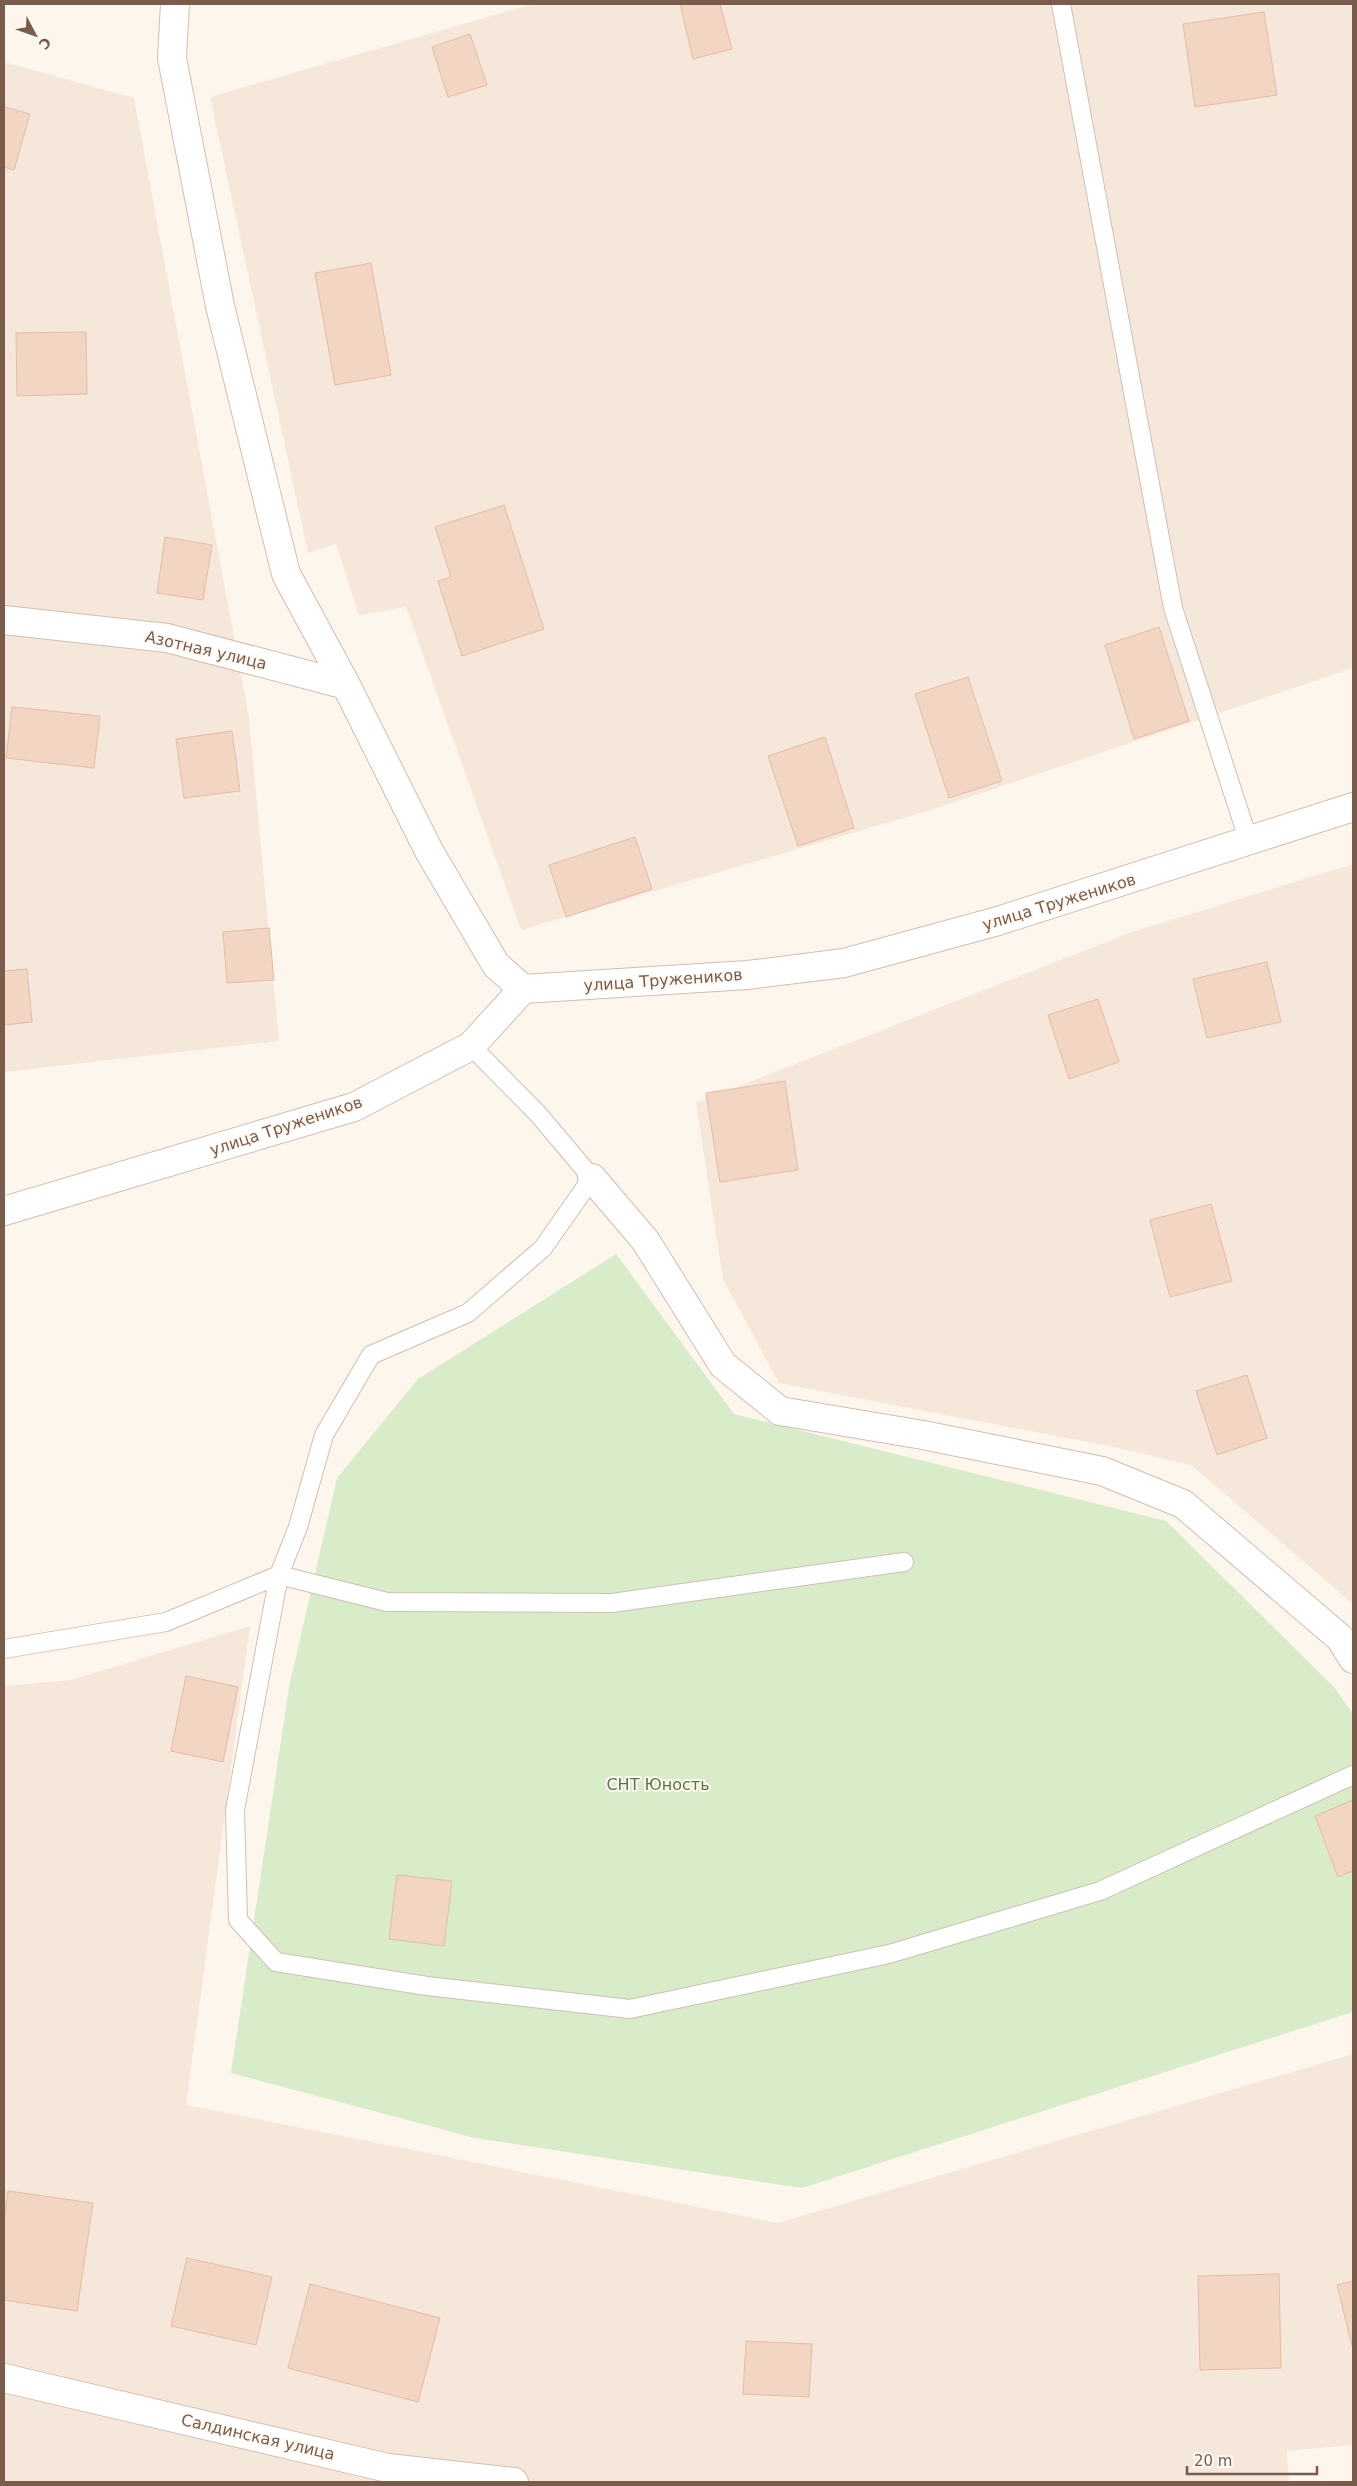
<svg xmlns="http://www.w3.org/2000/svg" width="1357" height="2486" font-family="'DejaVu Sans',sans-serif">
  <rect width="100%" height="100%" fill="#fdf6ec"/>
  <!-- residential -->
  <path fill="#f5e8da" d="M533,4H1353V668L931,810L521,930L406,607L359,615L336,544L308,553L210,97Z
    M4,62L134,98L249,718L279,1041L4,1072Z
    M1353,864V1604L1191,1465L1109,1446L779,1383L723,1279L696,1103L1132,932Z
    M250,1626L186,2105L778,2223L1353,2054V2445L1287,2451L1289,2482H4V1686L71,1680Z"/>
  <!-- green -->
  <path fill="#d8ecc9" d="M616,1254L734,1414L1166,1521L1334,1687L1353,1714V2012L802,2188L475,2138L231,2073L289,1687L337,1478L418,1379Z"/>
  <!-- building -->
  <path fill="#f3d5c3" stroke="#e6bba3" d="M680,4H720L732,49L693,59Z
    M1264,12L1277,95L1195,107L1183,24Z
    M470,34L487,85L448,97L432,47Z
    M4,107L30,114L14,170L4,167Z
    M371,263L391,375L335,385L315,273Z
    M86,332L87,394L17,396L16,333Z
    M504,505L544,629L462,656L438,581L451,577L435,527Z
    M165,537L212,545L203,600L157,593Z
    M1159,627L1189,721L1134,739L1105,645Z
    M968,677L1002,781L949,798L915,694Z
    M12,707L100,716L94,768L6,758Z
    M232,731L240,791L184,798L176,739Z
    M825,737L854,828L798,846L768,756Z
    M635,837L652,889L566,917L549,865Z
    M269,928L274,980L227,983L223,932Z
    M1267,962L1281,1022L1207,1038L1193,979Z
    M27,969L32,1022L4,1025V971Z
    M1098,999L1119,1062L1069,1079L1048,1015Z
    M785,1081L798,1170L720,1182L706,1093Z
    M1211,1204L1232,1281L1170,1297L1150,1220Z
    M1247,1375L1267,1438L1217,1455L1196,1391Z
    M186,1676L238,1687L223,1762L171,1751Z
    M1353,1800V1871L1338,1877L1315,1816Z
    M397,1875L452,1881L444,1946L389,1939Z
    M8,2191L93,2203L77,2311L4,2300V2220Z
    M187,2258L272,2277L256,2345L171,2326Z
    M1279,2274L1281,2368L1200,2370L1198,2276Z
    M1353,2281V2350L1337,2285Z
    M310,2284L440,2318L418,2402L288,2368Z
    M746,2341L812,2344L809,2397L743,2394Z"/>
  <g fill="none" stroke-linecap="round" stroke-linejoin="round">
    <!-- service casing -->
    <g stroke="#d1beb0" stroke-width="20">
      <path id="service" d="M1061,4L1173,608L1249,842
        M904,1562L612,1603L387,1602L279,1575L235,1810L238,1920L276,1962L427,1986L630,2009L889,1954L1100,1891L1353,1775
        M4,1649L166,1622L279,1575L298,1527L324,1435L371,1355L468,1313L543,1248L592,1178L538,1114L471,1046"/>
    </g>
    <!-- minor casing -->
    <g stroke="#d1beb0" stroke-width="30">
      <path id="minor" d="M175,4L172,58L220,306L286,574L346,685L429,851L496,965L523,989
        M4,620L167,638L346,685
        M592,1178L645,1240L723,1365L780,1411L923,1435L1102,1471L1183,1504L1340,1638L1353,1659
        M4,1211L354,1107L471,1046L523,989L748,975L844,963L998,921L1353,807
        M4,2378L388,2468L514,2482"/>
    </g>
    <!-- service -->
    <use href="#service" stroke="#fff" stroke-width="18"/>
    <!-- minor -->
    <use href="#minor" stroke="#fff" stroke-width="28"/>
  </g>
  <g text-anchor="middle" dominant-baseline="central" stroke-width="4" stroke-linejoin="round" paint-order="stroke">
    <!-- street labels -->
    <g font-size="16" fill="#7a5c4d" stroke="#fffaf3">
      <text transform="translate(206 650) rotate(13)">Азотная улица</text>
      <text transform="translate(1059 902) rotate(-17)">улица Тружеников</text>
      <text transform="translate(663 980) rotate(-4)">улица Тружеников</text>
      <text transform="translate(286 1126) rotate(-18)">улица Тружеников</text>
      <text transform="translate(258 2437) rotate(13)">Салдинская улица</text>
    </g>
    <!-- park labels -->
    <g font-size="16" fill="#537a41" stroke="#fffaf3">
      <text x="658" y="1784">СНТ Юность</text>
    </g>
  </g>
  <!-- border -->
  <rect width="1357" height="2486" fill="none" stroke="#7a5c4d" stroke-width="10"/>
  <!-- north arrow -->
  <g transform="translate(35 35) rotate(131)" stroke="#fffaf3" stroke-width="4" paint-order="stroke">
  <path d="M0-4L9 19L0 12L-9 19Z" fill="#7a5c4d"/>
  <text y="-8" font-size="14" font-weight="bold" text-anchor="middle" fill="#7a5c4d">С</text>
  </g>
  <!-- scale -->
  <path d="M1187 2466v8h130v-8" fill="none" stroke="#7a5c4d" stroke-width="2.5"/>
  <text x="1194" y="2466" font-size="15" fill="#7a5c4d" stroke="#fffaf3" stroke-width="4" paint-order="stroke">20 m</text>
</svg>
